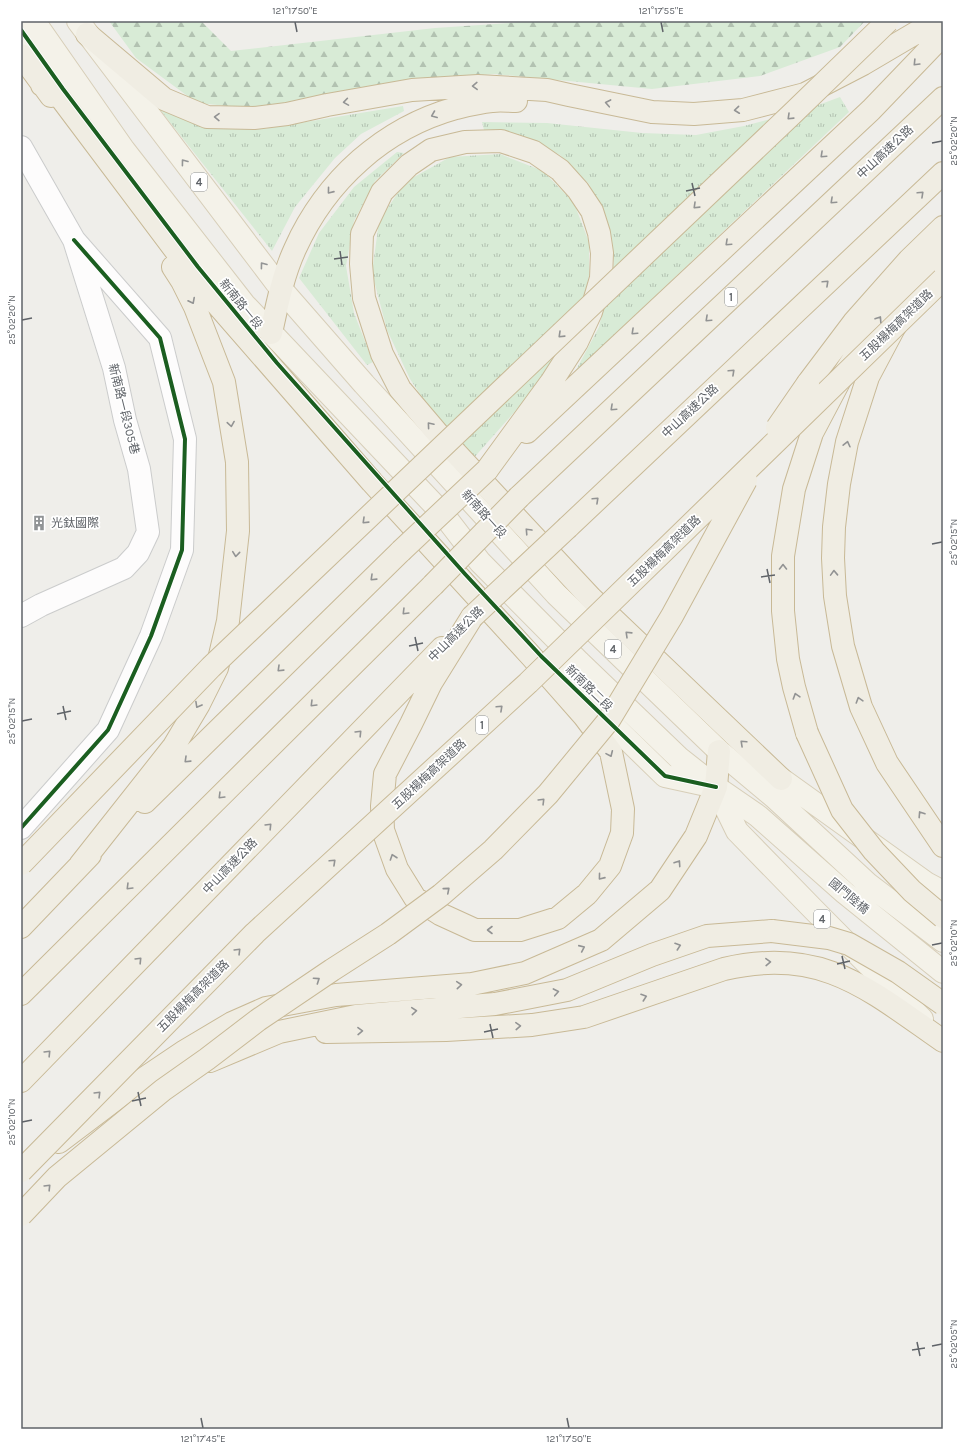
<svg xmlns="http://www.w3.org/2000/svg" width="964" height="1450" font-family="Karla,'Noto Sans TC',sans-serif">
  <defs>
    <pattern id="grass-tufts" width="24" height="20" patternUnits="userSpaceOnUse"><rect width="24" height="20" fill="#d8ebd6"/><path d="M3 7l-1-3M5 7V3M7 7l1-3M15 17l-1-3M17 17v-4M19 17l1-3" fill="none" stroke="#b2c2b1"/></pattern>
    <pattern id="forest-firs" width="22" height="20" patternUnits="userSpaceOnUse"><rect width="22" height="20" fill="#d8ebd6"/><path d="M5 1l3.5 6h-7zM16 11l3.5 6h-7z" fill="#b2c2b1"/></pattern>
  </defs>
  <rect width="100%" height="100%" fill="#efeeea"/>
  <!-- grass -->
  <path fill="url(#grass-tufts)" d="M840,97L849,112L575,372L599,327L614,263L607,221L589,184L560,155L520,135L484,130L482,122L547,123L642,133L696,135L744,126L802,111Z
    M157,106L204,127L263,129L403,106L404,111L361,134L335,158L295,207L272,251Z
    M397,152L404,153L375,181L354,221L346,266L354,313L373,362L367,365L299,278L319,233L354,187Z
    M500,154L543,171L574,203L589,242V275L583,305L561,346L532,392L471,461L437,420L410,379L387,330L372,273L379,221L405,182L450,157Z"/>
  <!-- forest -->
  <path fill="url(#forest-firs)" d="M109,21H201L231,51L435,28L538,21H865L840,47L760,76L652,89L494,74L404,82L258,109L197,103L136,58Z"/>
  <g fill="none" stroke-linecap="round" stroke-linejoin="round">
    <!-- minor casing -->
    <g stroke="#cbcccc" stroke-width="24">
      <path id="minor" d="M21,147L74,240L114,368L125,420L139,469L148,532L138,553L124,568L41,605L21,616
        M21,828L108,730L151,636L182,550L185,439L160,338L74,240"/>
    </g>
    <!-- major casing -->
    <g stroke="#d7ceb8" stroke-width="24">
      <path id="major" d="M34,21L124,150L244,304L443,514L480,562L579,662L679,758L716,787L758,816L845,893L943,972
        M78,21L281,289L364,384L556,594L719,751L774,797L868,884L943,941
        M21,30L76,106
        M549,663L665,776L711,786
        M764,771L781,779L926,883L943,892
        M716,788L737,831L813,909L922,1019"/>
    </g>
    <!-- highway casing -->
    <g stroke="#c8b996" stroke-width="24">
      <path id="highway" d="M87,34L164,99L207,117L254,118L287,114L327,105L412,90L478,86L547,90L569,95L652,112L694,114L743,110L805,94L863,64L936,21
        M21,55L51,96
        M42,85L61,98L209,295L372,482L532,657L584,716L611,752L623,809L622,833L610,866L587,894L558,918L520,930H475L440,914L415,898L397,869L383,830L382,806L385,774L411,724L431,683L472,617
        M943,248L894,328L868,377L847,442L839,484L834,527L833,558L835,596L843,646L861,707L887,763L943,846
        M271,333C277,305 283,275 295,249C326,180 384,128 456,108C468,105 480,102 492,101C500,100 508,101 516,101
        M808,383L854,322L909,260L943,227
        M527,432L871,110L943,35
        M487,470L552,381L577,342L591,312L601,278L602,253L599,233L592,211L578,190L560,170L534,152L501,141L465,142L431,150L409,165L382,192L362,234L361,264L364,298L382,354L400,389L439,435L591,598L781,779
        M519,497L943,98
        M568,527L943,173
        M807,733L794,687L788,659L783,611V556L794,489L812,433L840,380L890,302L917,268
        M145,802L401,551
        M80,865L174,746L199,704L217,668L228,621L238,531L237,462L224,382L195,307L182,281L173,267
        M21,927L90,855
        M21,994L433,585
        M326,1032L446,1030L532,1025L584,1017L724,969C822,946 868,989 943,1041
        M210,1061L279,1032L356,1016L495,1004L567,990L652,955L707,936L772,931
        M21,1081L442,648
        M59,1142L133,1086L185,1051L232,1023L266,1008L336,995L472,984L525,973L601,940L660,890L696,836L716,787L719,751"/>
    </g>
    <!-- minor -->
    <use href="#minor" stroke="#fdfcfc" stroke-width="22"/>
    <!-- major -->
    <use href="#major" stroke="#f4f2e9" stroke-width="22"/>
    <!-- highway -->
    <use href="#highway" stroke="#f0ede3" stroke-width="22"/>
    <!-- highway-bridge casing -->
    <g stroke="#c8b996" stroke-width="24" stroke-linecap="butt">
      <path id="highway-bridge" d="M777,428L808,383
        M401,551L487,470
        M433,585L519,497
        M472,617L568,527
        M807,733L842,810L874,851L912,891L943,917
        M21,864L211,667L793,113L888,21
        M772,931L829,938L849,944L898,972L943,1004
        M21,1171L255,933L528,683L943,279
        M21,1215L57,1177L163,1090L207,1059L258,1020L332,970L388,934L441,895L493,850L548,794L609,720L672,616L746,480"/>
    </g>
    <!-- highway-bridge -->
    <use href="#highway-bridge" stroke="#f0ede3" stroke-width="22"/>
    <!-- cycleway casing -->
    <g stroke="#fff" stroke-width="6">
      <path id="cycleway" d="M21,30L63,89L198,267L277,363L465,574L541,656L665,776L716,787
        M21,828L108,730L151,636L182,550L185,439L160,338L74,240"/>
    </g>
    <!-- cycleway -->
    <use href="#cycleway" stroke="#1b5e20" stroke-width="4"/>
  </g>
  <!-- one-way arrows -->
  <defs><path id="oneway-chevron" d="M-2-3.5L2.5 0L-2 3.5" fill="none" stroke-width="1.6" stroke-linecap="round" stroke-linejoin="round"/></defs>
  <g stroke="#929393">
    <use href="#oneway-chevron" transform="translate(916 63) rotate(134)"/>
    <use href="#oneway-chevron" transform="translate(475 86) rotate(178)"/>
    <use href="#oneway-chevron" transform="translate(346 102) rotate(171)"/>
    <use href="#oneway-chevron" transform="translate(608 103) rotate(-169)"/>
    <use href="#oneway-chevron" transform="translate(737 110) rotate(174)"/>
    <use href="#oneway-chevron" transform="translate(434 115) rotate(158)"/>
    <use href="#oneway-chevron" transform="translate(217 117) rotate(-179)"/>
    <use href="#oneway-chevron" transform="translate(790 117) rotate(136)"/>
    <use href="#oneway-chevron" transform="translate(823 155) rotate(137)"/>
    <use href="#oneway-chevron" transform="translate(330 191) rotate(129)"/>
    <use href="#oneway-chevron" transform="translate(921 194) rotate(-43)"/>
    <use href="#oneway-chevron" transform="translate(833 201) rotate(137)"/>
    <use href="#oneway-chevron" transform="translate(696 206) rotate(136)"/>
    <use href="#oneway-chevron" transform="translate(728 243) rotate(137)"/>
    <use href="#oneway-chevron" transform="translate(826 283) rotate(-43)"/>
    <use href="#oneway-chevron" transform="translate(192 301) rotate(63)"/>
    <use href="#oneway-chevron" transform="translate(708 319) rotate(137)"/>
    <use href="#oneway-chevron" transform="translate(879 319) rotate(-57)"/>
    <use href="#oneway-chevron" transform="translate(634 332) rotate(137)"/>
    <use href="#oneway-chevron" transform="translate(561 335) rotate(136)"/>
    <use href="#oneway-chevron" transform="translate(732 372) rotate(-43)"/>
    <use href="#oneway-chevron" transform="translate(613 408) rotate(137)"/>
    <use href="#oneway-chevron" transform="translate(231 424) rotate(81)"/>
    <use href="#oneway-chevron" transform="translate(430 425) rotate(-130)"/>
    <use href="#oneway-chevron" transform="translate(847 444) rotate(-77)"/>
    <use href="#oneway-chevron" transform="translate(596 500) rotate(-43)"/>
    <use href="#oneway-chevron" transform="translate(365 521) rotate(136)"/>
    <use href="#oneway-chevron" transform="translate(528 531) rotate(-133)"/>
    <use href="#oneway-chevron" transform="translate(236 554) rotate(96)"/>
    <use href="#oneway-chevron" transform="translate(783 567) rotate(-90)"/>
    <use href="#oneway-chevron" transform="translate(834 573) rotate(-92)"/>
    <use href="#oneway-chevron" transform="translate(373 578) rotate(136)"/>
    <use href="#oneway-chevron" transform="translate(405 612) rotate(135)"/>
    <use href="#oneway-chevron" transform="translate(628 634) rotate(-136)"/>
    <use href="#oneway-chevron" transform="translate(280 669) rotate(136)"/>
    <use href="#oneway-chevron" transform="translate(796 696) rotate(-107)"/>
    <use href="#oneway-chevron" transform="translate(859 700) rotate(-107)"/>
    <use href="#oneway-chevron" transform="translate(313 704) rotate(135)"/>
    <use href="#oneway-chevron" transform="translate(198 705) rotate(119)"/>
    <use href="#oneway-chevron" transform="translate(500 708) rotate(-43)"/>
    <use href="#oneway-chevron" transform="translate(359 733) rotate(-46)"/>
    <use href="#oneway-chevron" transform="translate(743 743) rotate(-137)"/>
    <use href="#oneway-chevron" transform="translate(610 754) rotate(66)"/>
    <use href="#oneway-chevron" transform="translate(187 760) rotate(136)"/>
    <use href="#oneway-chevron" transform="translate(221 796) rotate(135)"/>
    <use href="#oneway-chevron" transform="translate(542 801) rotate(-45)"/>
    <use href="#oneway-chevron" transform="translate(921 814) rotate(-123)"/>
    <use href="#oneway-chevron" transform="translate(269 826) rotate(-46)"/>
    <use href="#oneway-chevron" transform="translate(393 857) rotate(-109)"/>
    <use href="#oneway-chevron" transform="translate(333 862) rotate(-43)"/>
    <use href="#oneway-chevron" transform="translate(678 863) rotate(-56)"/>
    <use href="#oneway-chevron" transform="translate(601 877) rotate(129)"/>
    <use href="#oneway-chevron" transform="translate(129 887) rotate(135)"/>
    <use href="#oneway-chevron" transform="translate(447 890) rotate(-41)"/>
    <use href="#oneway-chevron" transform="translate(490 930) rotate(-180)"/>
    <use href="#oneway-chevron" transform="translate(678 946) rotate(-19)"/>
    <use href="#oneway-chevron" transform="translate(582 948) rotate(-24)"/>
    <use href="#oneway-chevron" transform="translate(238 951) rotate(-45)"/>
    <use href="#oneway-chevron" transform="translate(139 960) rotate(-46)"/>
    <use href="#oneway-chevron" transform="translate(768 962) rotate(-2)"/>
    <use href="#oneway-chevron" transform="translate(317 980) rotate(-34)"/>
    <use href="#oneway-chevron" transform="translate(459 985) rotate(-5)"/>
    <use href="#oneway-chevron" transform="translate(556 992) rotate(-11)"/>
    <use href="#oneway-chevron" transform="translate(644 997) rotate(-19)"/>
    <use href="#oneway-chevron" transform="translate(414 1011) rotate(-5)"/>
    <use href="#oneway-chevron" transform="translate(518 1026) rotate(-3)"/>
    <use href="#oneway-chevron" transform="translate(360 1031) rotate(-1)"/>
    <use href="#oneway-chevron" transform="translate(48 1053) rotate(-46)"/>
    <use href="#oneway-chevron" transform="translate(98 1094) rotate(-45)"/>
    <use href="#oneway-chevron" transform="translate(48 1187) rotate(-46)"/>
  </g>
  <g stroke="#939595">
    <use href="#oneway-chevron" transform="translate(184 162) rotate(-127)"/>
    <use href="#oneway-chevron" transform="translate(263 265) rotate(-127)"/>
  </g>
  <!-- ticks -->
  <path fill="none" stroke="#5f6368" stroke-width="1.5" d="M295,22L297,32M661,22L663,32M932,143L942,141M692,183L695,196M686,191L700,188M340,251L342,265M334,259L348,257M22,320L32,318M932,544L942,542M767,569L770,583M761,577L775,575M415,637L418,651M409,646L423,643M63,706L66,720M57,714L71,711M22,721L32,719M932,945L942,943M842,956L845,969M837,964L850,961M490,1024L493,1038M484,1032L498,1029M138,1092L141,1106M132,1101L146,1098M22,1122L32,1120M917,1342L920,1356M932,1346L942,1344M912,1350L925,1348M201,1418L203,1428M567,1418L569,1428"/>
  <!-- icons -->
  <defs>
    <g id="building-bare" transform="scale(1.2)"><path d="M-4-6H4V6H1V3H-1V6H-4ZM-2.5-4.3h1.7v1.8h-1.7ZM.8-4.3h1.7v1.8H.8ZM-2.5-1h1.7V.8h-1.7ZM.8-1h1.7V.8H.8Z" fill="#919496" stroke="#fff" stroke-width="2.5" paint-order="stroke"/></g>
  </defs>
  <g fill-rule="evenodd">
    <use href="#building-bare" x="39" y="523"/>
  </g>
  <g text-anchor="middle" dominant-baseline="central" stroke-width="3.5" stroke-linejoin="round" paint-order="stroke">
    <!-- shield labels -->
    <g fill="#fff" stroke="#8f9295" stroke-width="1">
      <rect x="191" y="173" width="16" height="18" rx="3"/>
      <rect x="725" y="288" width="12" height="18" rx="3"/>
      <rect x="605" y="640" width="16" height="18" rx="3"/>
      <rect x="476" y="716" width="12" height="18" rx="3"/>
      <rect x="814" y="910" width="16" height="18" rx="3"/>
    </g>
    <g font-size="11" font-weight="bold" fill="#5f6368">
      <text x="199" y="182">4</text>
      <text x="731" y="297">1</text>
      <text x="613" y="649">4</text>
      <text x="482" y="725">1</text>
      <text x="822" y="919">4</text>
    </g>
    <!-- street labels -->
    <g font-size="12" fill="#5f6368" stroke="#fff">
      <text transform="translate(885 152) rotate(-43)">中山高速公路</text>
      <text transform="translate(241 304) rotate(51)">新南路一段</text>
      <text transform="translate(896 325) rotate(-44)">五股楊梅高架道路</text>
      <text transform="translate(124 409) rotate(76)">新南路一段305巷</text>
      <text transform="translate(690 411) rotate(-43)">中山高速公路</text>
      <text transform="translate(484 514) rotate(48)">新南路一段</text>
      <text transform="translate(664 551) rotate(-44)">五股楊梅高架道路</text>
      <text transform="translate(456 634) rotate(-45)">中山高速公路</text>
      <text transform="translate(589 688) rotate(44)">新南路二段</text>
      <text transform="translate(429 774) rotate(-43)">五股楊梅高架道路</text>
      <text transform="translate(230 866) rotate(-46)">中山高速公路</text>
      <text transform="translate(849 896) rotate(40)">國門陸橋</text>
      <text transform="translate(193 996) rotate(-45)">五股楊梅高架道路</text>
    </g>
    <!-- poi labels -->
    <g font-size="12" fill="#5f6368" stroke="#fff" text-anchor="start">
      <text x="51" y="523">光鈦國際</text>
    </g>
  </g>
  <!-- border -->
  <rect width="964" height="1450" fill="none" stroke="#ffffff" stroke-width="44"/>
  <rect x="22" y="22" width="920" height="1406" fill="none" stroke="#5f6368" stroke-width="1.5"/>
  <g font-size="10" text-anchor="middle" fill="#5f6368">
    <text x="295" y="14">121°17'50"E</text>
    <text x="661" y="14">121°17'55"E</text>
    <text transform="translate(953 141) rotate(-90)" y="4">25°02'20"N</text>
    <text transform="translate(11 320) rotate(-90)" y="4">25°02'20"N</text>
    <text transform="translate(953 542) rotate(-90)" y="4">25°02'15"N</text>
    <text transform="translate(11 721) rotate(-90)" y="4">25°02'15"N</text>
    <text transform="translate(953 943) rotate(-90)" y="4">25°02'10"N</text>
    <text transform="translate(11 1122) rotate(-90)" y="4">25°02'10"N</text>
    <text transform="translate(953 1344) rotate(-90)" y="4">25°02'05"N</text>
    <text x="203" y="1442">121°17'45"E</text>
    <text x="569" y="1442">121°17'50"E</text>
  </g>
</svg>
